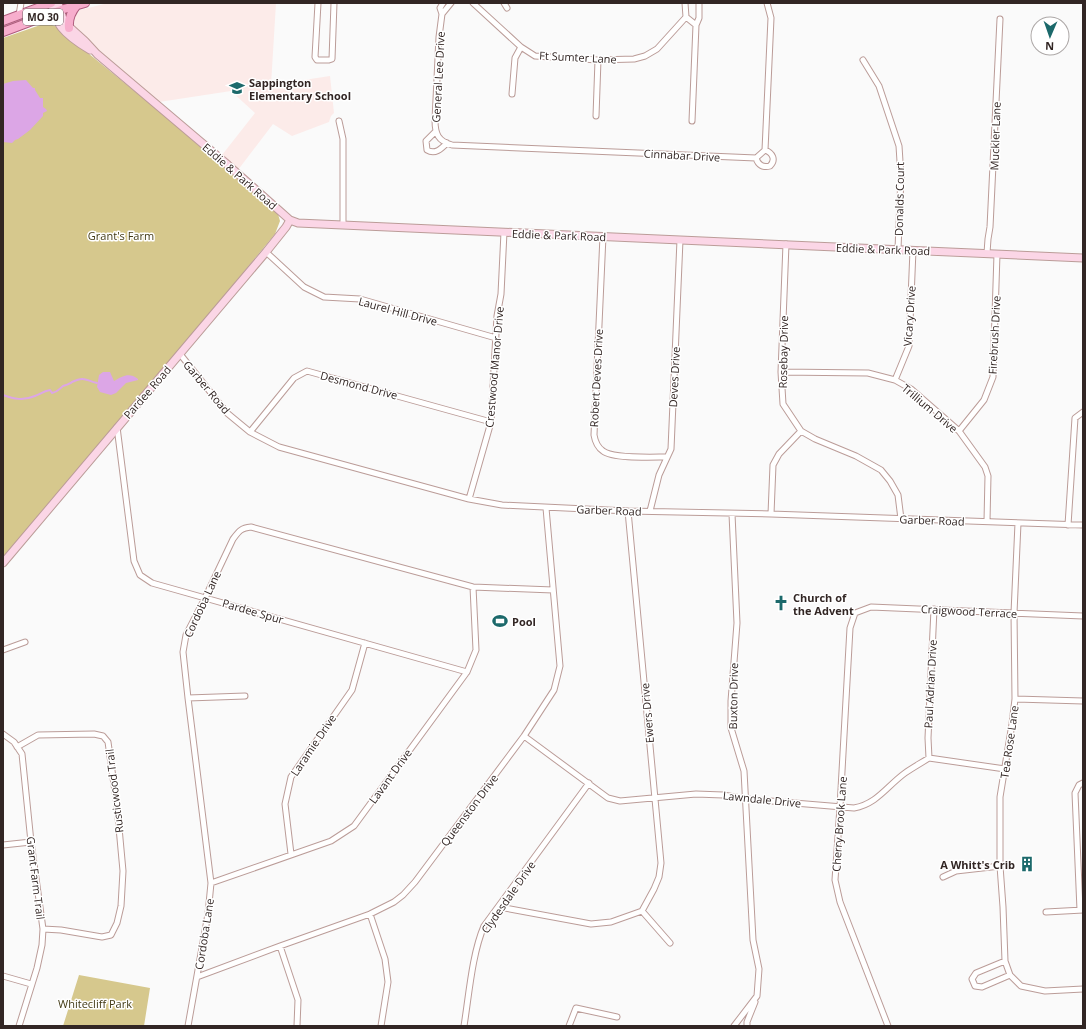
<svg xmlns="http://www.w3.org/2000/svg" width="1086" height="1029" font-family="'Open Sans',sans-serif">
  <rect width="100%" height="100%" fill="#fafafa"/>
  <!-- built -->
  <path fill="#fcebe9" d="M108,3H276L271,85L330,76L334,113L331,116L329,122L292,136L273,124L238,170L222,155L255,113L231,91L159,102L72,27V20L80,10Z"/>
  <!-- green -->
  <path fill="#d6c88d" d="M46,23L55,26L160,112L278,214L280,221L275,234L214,308L3,559V38Z
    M79,975L150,988L144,1026H63Z"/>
  <!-- water -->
  <path fill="#dca6e6" d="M26,80L33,88H35V90L40,98H43V107L46,109L47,111L43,113V116L30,130L18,139L15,140L12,143L3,142V84L13,81Z
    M103,372H110L114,381C123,376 129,372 138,379V380L126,383L116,393L111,395L100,392L97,387L99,375Z"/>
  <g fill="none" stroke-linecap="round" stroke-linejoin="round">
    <!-- stream -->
    <path stroke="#dca6e6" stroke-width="2" d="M3,395C14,399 23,401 35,396C40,394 44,391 50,390L52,393C58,392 59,389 63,386C66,385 70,384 72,382C85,376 85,380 97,383"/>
    <!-- street casing -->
    <g stroke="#bb9c98" stroke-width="7">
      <path id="street" d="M318,3L315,57L317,60H329L332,59L334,3
        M443,3L440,8L442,14L439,37L435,120C435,134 438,141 452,145L756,158L765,150L771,18L767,3
        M473,3L521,47L535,56L598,60L634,59L645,56L657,49L686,17
        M504,3L507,8
        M685,3L686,17L696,25L692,121
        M442,14L451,3
        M19,15L21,3
        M696,25L699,18V3
        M863,60L879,86L899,146L901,177L898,249
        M512,94L515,58L521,47
        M596,116L598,60
        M339,121L343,139V225
        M435,132L426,141L427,150C435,155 441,149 447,143
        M756,158C758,165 763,168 770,166C776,160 773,153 765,150
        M603,236L594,435C595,441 597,447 603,451C613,459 653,457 667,457
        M786,244L781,372L783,404L801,431L815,439L856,456L881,470L890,481L898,495L901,519
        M266,252L304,287L324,297L360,299L496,338
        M987,253L988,239L990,227L1000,19
        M180,354L227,413L250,432L279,447L469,499L502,505L628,511L771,514L1083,525
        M781,372L868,373L895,380L911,389L959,431L985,467L988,476L987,521
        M895,380L909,346L913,250
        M117,427L134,561L140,575L152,583L467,672
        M959,431L984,400L993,377L997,254
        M250,432L294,378L307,371L491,422
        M469,499L491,422L497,316L501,294L504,232
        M650,511L659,475L671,449L680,240
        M732,514L737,623L731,701V728L744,771L753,940L759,969L757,996L734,1026
        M771,514L773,465L779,454L801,431
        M1018,523L1014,613L1015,699L1012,724L1000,797V866L1003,907L1005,961L1010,975L1021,986L1045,991L1083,989
        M1068,525L1075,418L1083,412
        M3,650L25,642
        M188,698L245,696
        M1015,699L1083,701
        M3,734L14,742L22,754L31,842L43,929L42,945L37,968L19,1026
        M524,736L608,798L620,801L696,794L723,795L747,799L854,808C877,804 887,786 905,773C912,768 921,763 929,758L1005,769
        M17,747L38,735L94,734L103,736L108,742L117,806L123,871L121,906L117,923L111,935L102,937L61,930L43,929
        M929,758L928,738L934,609
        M3,845L31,842
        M291,854L285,804L291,777L352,690L365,643
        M943,877L956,871L1000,866
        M211,883L331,841L354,826L467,672L476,650L473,587
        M499,907L591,924L611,922L642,911L654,889L659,877L661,863L628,511
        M1080,910L1075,793L1079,785L1083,783
        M642,911L670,943
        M1046,912L1083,910
        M370,914L385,959L388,982L381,1026
        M280,946L298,1000L297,1026
        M1005,961L976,973L972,979L975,986L982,987L1010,975
        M3,976L31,984
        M197,977L280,946L370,914L394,902L403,895L415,882L524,736L554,690L560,666L546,508
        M188,1026L208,914L211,883L188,698L183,652L186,635L205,598L233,539C239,531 241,528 251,527L473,587L553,590
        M464,1026C469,995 472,954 484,926L589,783
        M569,1026L576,1008L617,1017
        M747,1026V1022L755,1002
        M888,1026L840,902L835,880L840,807L850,628L855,613L871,607L1083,616"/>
    </g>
    <!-- secondary casing -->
    <g stroke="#bb9c98" stroke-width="9">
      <path id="secondary" d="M51,3C54,11 56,21 61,27C68,36 80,44 90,50
        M58,3L64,22L85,41L97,54L228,165L290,220L298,223L1083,258
        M3,563L266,252L286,227L290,220"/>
    </g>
    <!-- primary casing -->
    <g stroke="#af5b7c" stroke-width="10">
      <path id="primary" d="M3,21L51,3
        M69,28C68,19 71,12 77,5
        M3,32L64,9L85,3"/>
    </g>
    <!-- street -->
    <use href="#street" stroke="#fff" stroke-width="5"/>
    <!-- secondary -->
    <use href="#secondary" stroke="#fbd6e6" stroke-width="7"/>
    <!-- primary -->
    <use href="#primary" stroke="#f7aecd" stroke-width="8"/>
  </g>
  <!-- icons -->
  <defs>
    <g id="school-bare" transform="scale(1.2)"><path d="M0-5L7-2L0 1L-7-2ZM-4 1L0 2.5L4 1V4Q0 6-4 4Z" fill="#1c696b" stroke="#fff" stroke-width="2.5" paint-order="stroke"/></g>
    <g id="church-bare" transform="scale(1.2)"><path d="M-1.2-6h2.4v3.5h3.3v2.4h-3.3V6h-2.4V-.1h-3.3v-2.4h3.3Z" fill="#1c696b" stroke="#fff" stroke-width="2.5" paint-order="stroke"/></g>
    <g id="stadium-bare" transform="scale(1.2)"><path d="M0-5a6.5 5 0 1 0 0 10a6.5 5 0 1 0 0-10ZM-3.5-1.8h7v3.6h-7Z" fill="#1c696b" stroke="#fff" stroke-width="2.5" paint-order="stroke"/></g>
    <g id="building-bare" transform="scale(1.2)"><path d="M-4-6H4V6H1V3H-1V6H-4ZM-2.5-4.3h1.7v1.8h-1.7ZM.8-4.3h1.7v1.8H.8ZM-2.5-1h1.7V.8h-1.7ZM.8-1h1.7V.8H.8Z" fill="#1c696b" stroke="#fff" stroke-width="2.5" paint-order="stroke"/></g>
  </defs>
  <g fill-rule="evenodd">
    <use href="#school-bare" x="237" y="88"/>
    <use href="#church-bare" x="781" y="603"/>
    <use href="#stadium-bare" x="500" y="621"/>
    <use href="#building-bare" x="1027" y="864"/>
  </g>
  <g text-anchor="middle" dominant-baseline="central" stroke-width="3" stroke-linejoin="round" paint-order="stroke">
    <!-- shield labels -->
    <rect fill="#fff" stroke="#706766" stroke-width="1" x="23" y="9" width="40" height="16" rx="3"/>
    <g font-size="10" font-weight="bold" fill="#322624">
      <text x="43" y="17">MO 30</text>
    </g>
    <!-- street labels -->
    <g font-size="11" fill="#322624" stroke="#fff">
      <text transform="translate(578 57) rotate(3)">Ft Sumter Lane</text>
      <text transform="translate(438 77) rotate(-87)">General Lee Drive</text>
      <text transform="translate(995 136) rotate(-88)">Muckler Lane</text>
      <text transform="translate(682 155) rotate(3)">Cinnabar Drive</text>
      <text transform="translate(240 176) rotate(41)">Eddie &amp; Park Road</text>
      <text transform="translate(899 199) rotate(-89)">Donalds Court</text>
      <text transform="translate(559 235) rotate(2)">Eddie &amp; Park Road</text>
      <text transform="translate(883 249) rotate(2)">Eddie &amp; Park Road</text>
      <text transform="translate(398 311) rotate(15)">Laurel Hill Drive</text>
      <text transform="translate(909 316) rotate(-86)">Vicary Drive</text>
      <text transform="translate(994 335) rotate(-87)">Firebrush Drive</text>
      <text transform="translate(783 352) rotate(-89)">Rosebay Drive</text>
      <text transform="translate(494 367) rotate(-85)">Crestwood Manor Drive</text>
      <text transform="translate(674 377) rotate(-87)">Deves Drive</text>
      <text transform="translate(596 378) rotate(-87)">Robert Deves Drive</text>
      <text transform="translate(359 385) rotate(15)">Desmond Drive</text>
      <text transform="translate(207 387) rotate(50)">Garber Road</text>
      <text transform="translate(147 392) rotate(-49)">Pardee Road</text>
      <text transform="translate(930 408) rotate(40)">Trillium Drive</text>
      <text transform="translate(609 510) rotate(2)">Garber Road</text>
      <text transform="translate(932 520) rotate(2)">Garber Road</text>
      <text transform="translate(202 604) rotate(-65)">Cordoba Lane</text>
      <text transform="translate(253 611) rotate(16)">Pardee Spur</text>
      <text transform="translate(969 611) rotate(3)">Craigwood Terrace</text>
      <text transform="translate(930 684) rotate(-87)">Paul Adrian Drive</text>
      <text transform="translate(733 696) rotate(-89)">Buxton Drive</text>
      <text transform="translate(647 713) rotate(-95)">Ewers Drive</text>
      <text transform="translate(1009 742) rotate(-82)">Tea Rose Lane</text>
      <text transform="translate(313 745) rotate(-56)">Laramie Drive</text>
      <text transform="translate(390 776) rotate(-54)">Lavant Drive</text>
      <text transform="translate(114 791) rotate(-97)">Rusticwood Trail</text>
      <text transform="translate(762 799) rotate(6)">Lawndale Drive</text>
      <text transform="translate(469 810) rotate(-53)">Queenston Drive</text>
      <text transform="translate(839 824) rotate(-86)">Cherry Brook Lane</text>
      <text transform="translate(36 878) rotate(83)">Grant Farm Trail</text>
      <text transform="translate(508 897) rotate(-55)">Clydesdale Drive</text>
      <text transform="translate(204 934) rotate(-81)">Cordoba Lane</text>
    </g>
    <!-- poi labels -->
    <g font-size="11" font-weight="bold" fill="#322624" stroke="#fff" text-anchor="start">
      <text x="249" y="82">Sappington<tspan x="249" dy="13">Elementary School</tspan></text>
      <text x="793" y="597">Church of<tspan x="793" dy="13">the Advent</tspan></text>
      <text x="512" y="621">Pool</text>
      <text x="1015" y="864" text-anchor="end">A Whitt's Crib</text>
    </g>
    <!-- park labels -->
    <g font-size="11" fill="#423a15" stroke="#fff">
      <text x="121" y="235">Grant's Farm</text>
      <text x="95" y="1003">Whitecliff Park</text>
    </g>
  </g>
  <!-- border -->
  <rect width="1086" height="1029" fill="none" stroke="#322624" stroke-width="8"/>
  <!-- north arrow -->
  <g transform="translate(1050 36) rotate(182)"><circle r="19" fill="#ffffff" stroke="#ada8a7"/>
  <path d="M0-3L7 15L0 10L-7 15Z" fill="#1c696b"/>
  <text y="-6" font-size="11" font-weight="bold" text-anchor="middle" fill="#322624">N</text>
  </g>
</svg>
